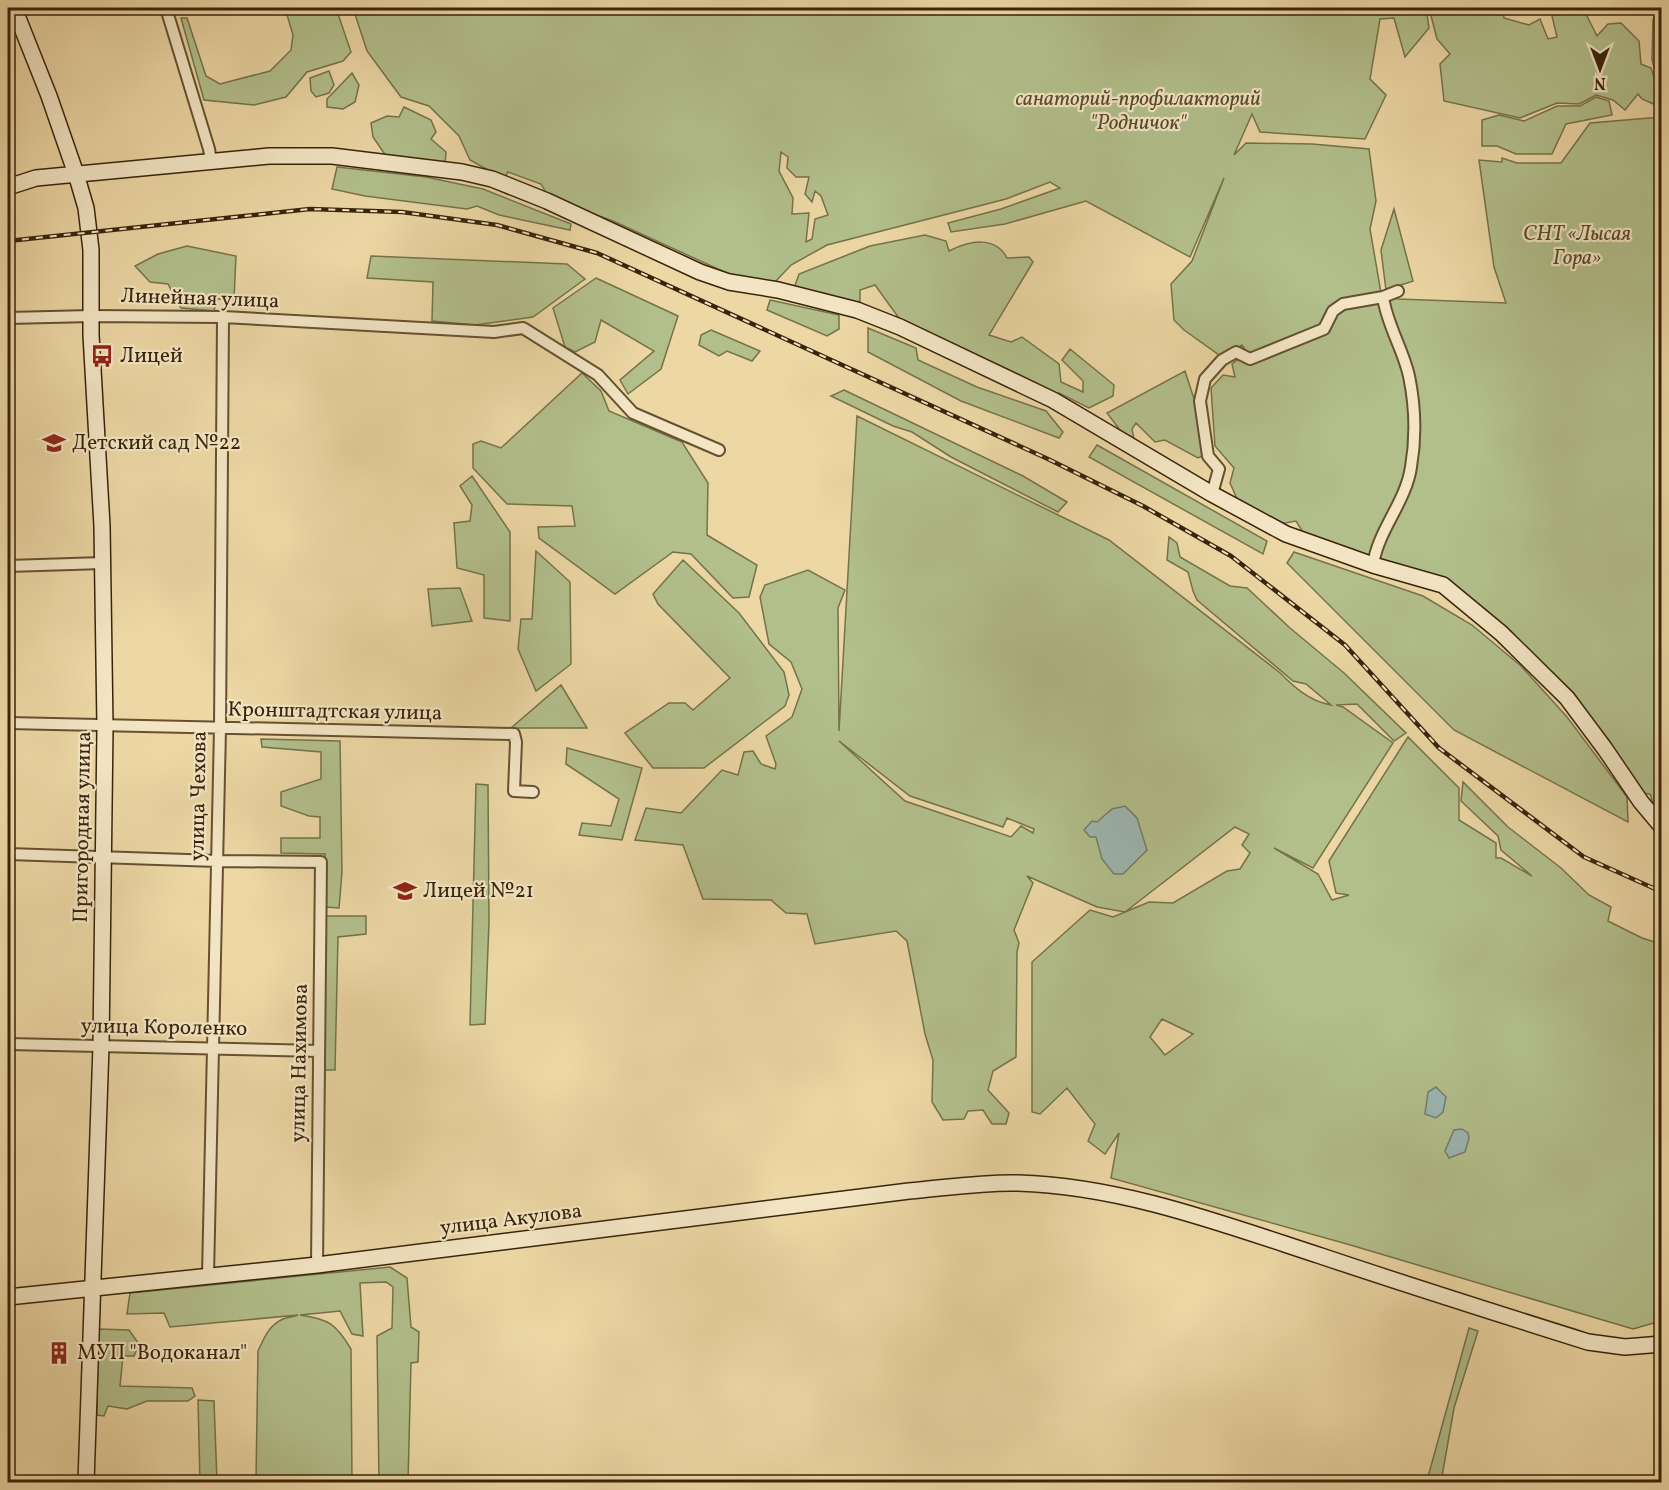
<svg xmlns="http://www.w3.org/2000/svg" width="1669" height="1490" font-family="Vollkorn,serif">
  <rect width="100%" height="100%" fill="#ecd7a5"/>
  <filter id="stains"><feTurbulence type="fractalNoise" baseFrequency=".00333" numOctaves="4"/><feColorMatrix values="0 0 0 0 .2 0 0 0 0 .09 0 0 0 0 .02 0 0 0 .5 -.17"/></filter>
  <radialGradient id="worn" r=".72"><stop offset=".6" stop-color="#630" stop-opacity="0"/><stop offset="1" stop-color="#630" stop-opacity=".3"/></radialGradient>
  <!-- green -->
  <path fill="#b2bf8b" stroke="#75724a" stroke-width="1.5" fill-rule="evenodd" d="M285,8H336L351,52L343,61L307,72L286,97L254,105L204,100L181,18H187L206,76L220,84L270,71L291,50L293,35Z
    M353,8H1426L1429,28L1405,57L1394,18L1380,19L1370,79L1386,95L1365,139L1260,132L1252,114L1234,155L1246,143L1312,144L1369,149L1376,201L1370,229L1385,316L1408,378L1413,426L1408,474L1368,559L1306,537L1296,521L1274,525L1238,501L1230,483L1234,468L1215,446L1211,388L1223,375L1235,377L1232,364L1247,352L1242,345L1222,357L1184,330L1174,320L1171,284L1192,261L1224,178L1190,257L1086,201L1005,224L951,232L948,223L1001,209L1060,188L1050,182L1006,199L827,245L791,265L776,281L742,280L613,221L549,198L541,184L508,172L504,179L470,160L459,136L429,106L401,97L367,51ZM781,152L788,157L787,168L796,177H809L805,194L812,202L815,191L821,196L828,215L815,219L812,239L806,242L809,213L792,214L793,198L779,171Z
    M1430,8H1502L1504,18L1529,25L1540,19L1548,39L1557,37L1552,16L1555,8H1587L1586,14L1597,36L1608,24L1621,23L1639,41L1641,64L1651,68L1661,99L1658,106L1642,99L1638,94L1625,110L1613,100L1596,95L1579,104L1557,103L1520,118L1444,101L1440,64L1450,54L1437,39L1430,12Z
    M1658,8H1662L1661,92L1652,60L1653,20Z
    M329,71L334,85L329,93L316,97L311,91L310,78Z
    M352,73L359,85L355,102L343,109L327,107V99Z
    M1596,97L1609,101L1612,115L1566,124L1552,154H1516L1497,146H1482V120L1499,115L1524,121L1557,106H1580Z
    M404,107L431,120L436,132L431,139L446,152L445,166L386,156L373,137L371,123L387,116L399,117Z
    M1661,117V806L1653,803L1650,794L1642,793L1557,680L1501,623L1468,604L1376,564L1378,549L1404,500L1416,413L1387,311L1391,297L1398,299L1506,303L1494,267L1479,160L1502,162V158L1517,163H1561L1590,123Z
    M337,167L426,177L483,189L571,224L570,230L499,215L477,206L467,209L365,196L332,189Z
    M1394,209L1413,281L1386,290L1381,250Z
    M925,235L946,241L949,251C969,241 995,235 1007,258L1029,257L1033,262L989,335L1011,342L1022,337L1059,364L1061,382L1083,392V381L1062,360L1070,349L1114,385L1113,396L1089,408L1059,393L1049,396L906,328L875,285L860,290V306L792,294L799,274L870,246Z
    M187,246L236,256L234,299H217L214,311L181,308L168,284L150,282L135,266L158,254Z
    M371,256L567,264L585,279L533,317L475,325L432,321L433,282L367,278Z
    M596,278L678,316L661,369L628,394L620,380L654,351L601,320L595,342L575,352L565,347L553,308Z
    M770,300L839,315V329L827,336L767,310Z
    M868,328L916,348L918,360L977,387L1046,411L1063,432L1059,438L961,401L868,352Z
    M711,330L760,351L752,361L727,351L719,356L699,345L701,335Z
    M1185,371L1207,439L1209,453L1198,458L1165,440L1155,442L1136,423L1132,429L1135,444L1126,438L1107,413Z
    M582,373L601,391L609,411L682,442L708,483L707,535L757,565L749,597L733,598L691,554L673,552L615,594L539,538L538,527L575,526L572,506L507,504L473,468V444L481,441L501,448Z
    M844,390L1023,476L1067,502L1058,512L951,457L912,432L893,426L831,396Z
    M857,416L1109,540L1279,672C1294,687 1309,701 1331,705L1306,684L1293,681L1197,600L1193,591L1188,572L1167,560L1169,537L1177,543L1180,557L1230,586L1247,588L1290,628L1344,673L1406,733L1394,741L1357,704L1336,705L1343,707L1393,743L1313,868L1274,848L1318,874L1332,900L1349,895L1336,893L1329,861L1408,737L1459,788V820L1496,843V858H1501L1532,876L1501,850L1498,836L1461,801L1463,782L1508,827L1561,868L1589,895L1611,907L1608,921L1642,938L1661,944V1321L1633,1329L1347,1244L1111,1178L1119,1133L1105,1154L1088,1141L1095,1124L1067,1088L1040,1114L1032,1112V962L1090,910L1113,917L1125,912L1097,907L1027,876L1033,883L1014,930L1019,943L1017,952L1016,1057L993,1071L988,1090L1009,1113L1006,1124H992L983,1110L968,1111L964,1119L943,1120L932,1102L933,1060L925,1034L907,941L896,931L815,944L807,914L786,913L771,900L703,899L683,845L635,840L646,808L681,813L722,770L738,775L744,752L753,751L761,764L775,769L776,764L766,736L792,717L802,689L791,662L769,644L760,597L765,585L808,570L845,590L838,608L839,731ZM839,741L910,796L1003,827L1007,818L1034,829L1033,833L1021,826L1011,837L905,801ZM1235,827L1249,834L1242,845L1250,853L1240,869L1227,871L1173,903L1149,902L1125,912ZM1162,1019L1193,1034L1165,1055L1150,1037Z
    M1097,445L1267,541L1263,554L1089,457Z
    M472,476L510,532V621L484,618V575L457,568L454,523L470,521L472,505L460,486Z
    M536,551L570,582L571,664L536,691L518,649L521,619H532Z
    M1294,552L1423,596L1472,625L1521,666L1567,717L1627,797L1628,822L1454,730L1287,563Z
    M683,560L739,613L784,672L789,695L785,706L704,768H653L625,733L669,703H685L693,710L730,678L658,604L653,594Z
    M460,588L472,621L432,626L428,589Z
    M561,685L587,728H511Z
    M261,739L340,741L342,872L339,908L325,907V854L281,853V838H320V817L309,816L281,806V792L321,779V752L262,747Z
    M567,748L642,768L622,840L579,835L582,823L611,826L619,799L566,764Z
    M476,784L488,785L489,922L485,1024L470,1025Z
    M324,916H366V934L338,937L335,1070H323Z
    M390,1267L407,1278L411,1327L419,1332L418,1362L411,1363L408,1482H379L377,1336L392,1328L393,1287L386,1282L360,1283L363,1336L352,1334L340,1311L300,1315C329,1319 336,1324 351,1349L352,1482H258L256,1478L258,1351C264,1338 269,1325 283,1319C288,1317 294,1317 298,1315L170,1327L164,1313L127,1314L130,1293Z
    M1469,1328L1478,1331L1454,1408L1441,1482H1420L1428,1477Z
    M98,1329L129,1330L139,1344L134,1356H123L120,1386L192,1388L195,1396L188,1401H147L127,1409L108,1406L104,1416L97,1415Z
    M198,1400L214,1401L217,1482H200Z"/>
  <!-- water -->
  <path fill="#9cb7b1" stroke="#747c6e" stroke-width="1.5" d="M1125,806L1137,818L1147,850L1123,874H1114L1102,859L1096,837H1090L1084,830L1092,821L1097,822L1112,809Z
    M1436,1087L1446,1097L1443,1112L1436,1118L1425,1114L1428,1092Z
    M1462,1129L1468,1133L1469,1138L1465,1152L1449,1158L1445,1151L1454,1130Z"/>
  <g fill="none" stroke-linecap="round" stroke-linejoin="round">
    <!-- street casing -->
    <g stroke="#655131" stroke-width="14">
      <path id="street" d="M166,8L209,149L211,161
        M8,318L91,316L223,317L494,332L523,328L598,375L633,413L719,450
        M1212,494L1219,469L1208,456L1200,401L1205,379L1222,360L1236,352L1250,359L1324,329L1333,311L1343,304L1383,297
        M1373,565C1378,530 1406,502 1411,467C1416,438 1415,405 1409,376C1403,349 1387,325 1383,297L1398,291
        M8,566L103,563
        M8,723L514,734L516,742L514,791L533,792
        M8,854L217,861L321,862L317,1265
        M8,1044L319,1051
        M208,1276L220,729L223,317"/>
    </g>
    <!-- secondary casing -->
    <g stroke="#38240a" stroke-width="18">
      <path id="secondary" d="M14,8L49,96L76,174L86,208L91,250V335L102,526L105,727L101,1046L86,1482
        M8,187L36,178L269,156H332L462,172L492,179L547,201L700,272L729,282L778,290L857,310L900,327L1053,400L1212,494L1286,534L1373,565L1443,585L1501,633L1567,698L1605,749L1641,802L1662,827
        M8,1297L317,1265L909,1191C945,1188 982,1182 1018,1183C1122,1186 1223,1224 1321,1256C1410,1286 1499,1314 1588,1342L1625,1347L1662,1344"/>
    </g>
    <!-- street -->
    <use href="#street" stroke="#f3e5c4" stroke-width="10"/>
    <!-- secondary -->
    <use href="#secondary" stroke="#f3e5c4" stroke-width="15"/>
    <!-- rail casing -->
    <g stroke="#38240a" stroke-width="4.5">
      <path id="rail" d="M8,241L310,209L402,212L497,225L597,253L1048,459L1143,506L1231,556L1345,645L1439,748L1584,857L1662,892"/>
    </g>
    <!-- rail -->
    <use href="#rail" stroke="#f3e5c4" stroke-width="2" stroke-dasharray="7" stroke-linecap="butt"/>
  </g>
  <!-- icons -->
  <defs>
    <g id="bus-bare" transform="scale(1.8)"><path d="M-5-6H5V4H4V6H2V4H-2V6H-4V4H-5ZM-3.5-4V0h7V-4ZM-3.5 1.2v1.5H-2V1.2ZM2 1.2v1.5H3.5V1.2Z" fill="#8f2418" stroke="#f3e5c4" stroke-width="2.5" paint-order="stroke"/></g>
    <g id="school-bare" transform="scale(1.8)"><path d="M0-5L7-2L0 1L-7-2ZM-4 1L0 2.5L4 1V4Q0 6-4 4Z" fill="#8f2418" stroke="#f3e5c4" stroke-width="2.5" paint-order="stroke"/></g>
    <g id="building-bare" transform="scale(1.8)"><path d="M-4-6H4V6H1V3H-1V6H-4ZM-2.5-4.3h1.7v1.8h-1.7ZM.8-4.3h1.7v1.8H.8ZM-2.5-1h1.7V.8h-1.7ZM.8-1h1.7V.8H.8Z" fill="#8f2418" stroke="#f3e5c4" stroke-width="2.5" paint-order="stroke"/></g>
  </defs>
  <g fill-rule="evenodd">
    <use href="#bus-bare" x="102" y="356"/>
    <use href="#school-bare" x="54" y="443"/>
    <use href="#school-bare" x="405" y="891"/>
    <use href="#building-bare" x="59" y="1353"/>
  </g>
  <g text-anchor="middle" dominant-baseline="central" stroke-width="4.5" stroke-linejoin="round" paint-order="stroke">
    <!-- park labels -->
    <g font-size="21" font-style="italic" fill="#564b2a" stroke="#f3e5c4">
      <text x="1138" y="99">санаторий-профилакторий<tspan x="1138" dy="24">"Родничок"</tspan></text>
      <text x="1577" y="234">СНТ «Лысая<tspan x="1577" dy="24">Гора»</tspan></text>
    </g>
    <!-- street labels -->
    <g font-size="21" fill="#38240a" stroke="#f3e5c4">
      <text transform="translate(200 299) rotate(2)">Линейная улица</text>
      <text transform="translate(335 712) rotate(1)">Кронштадтская улица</text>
      <text transform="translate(199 796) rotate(-89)">улица Чехова</text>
      <text transform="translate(83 827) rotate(-89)">Пригородная улица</text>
      <text transform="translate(164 1028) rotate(1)">улица Короленко</text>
      <text transform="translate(300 1063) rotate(-89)">улица Нахимова</text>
      <text transform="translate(511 1220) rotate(-7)">улица Акулова</text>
    </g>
    <!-- poi labels -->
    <g font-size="21" fill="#38240a" stroke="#f3e5c4" text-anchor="start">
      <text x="120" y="356">Лицей</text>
      <text x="72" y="443">Детский сад №22</text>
      <text x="423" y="891">Лицей №21</text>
      <text x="77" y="1353">МУП "Водоканал"</text>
    </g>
  </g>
  <!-- margin -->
  <rect width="1669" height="1490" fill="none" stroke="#ecd7a5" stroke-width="30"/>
  <rect x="9" y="9" width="1651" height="1472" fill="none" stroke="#38240a" stroke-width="3"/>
  <rect x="15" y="15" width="1639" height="1460" fill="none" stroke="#38240a" stroke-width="1.5"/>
  <!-- north arrow -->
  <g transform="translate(1600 69) rotate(180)" stroke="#f3e5c4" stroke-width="4.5" paint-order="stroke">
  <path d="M0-4.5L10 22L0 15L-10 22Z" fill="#38240a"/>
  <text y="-9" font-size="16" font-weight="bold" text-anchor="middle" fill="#38240a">N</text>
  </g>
  <rect width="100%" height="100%" filter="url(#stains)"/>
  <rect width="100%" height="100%" fill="url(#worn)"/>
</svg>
